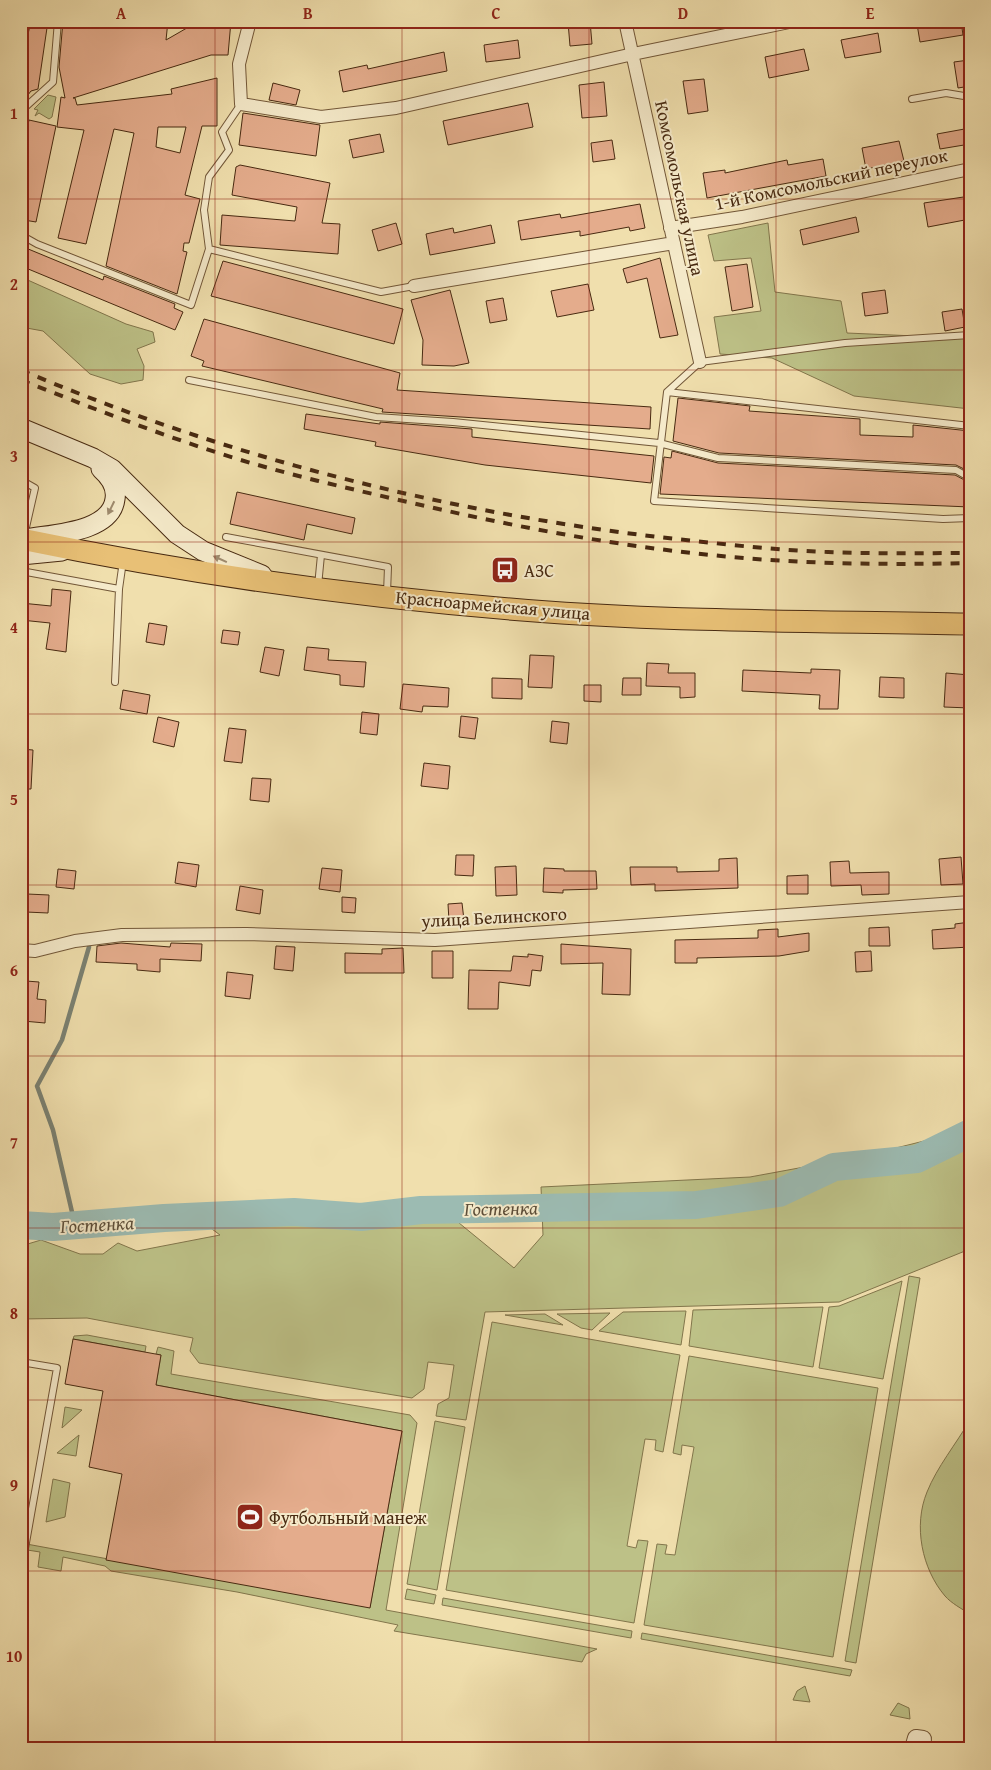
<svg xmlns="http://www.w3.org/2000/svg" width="991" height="1770" font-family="'Gentium Book Plus',serif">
  <rect width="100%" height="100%" fill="#f0dfad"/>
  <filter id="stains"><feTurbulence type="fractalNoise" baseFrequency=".004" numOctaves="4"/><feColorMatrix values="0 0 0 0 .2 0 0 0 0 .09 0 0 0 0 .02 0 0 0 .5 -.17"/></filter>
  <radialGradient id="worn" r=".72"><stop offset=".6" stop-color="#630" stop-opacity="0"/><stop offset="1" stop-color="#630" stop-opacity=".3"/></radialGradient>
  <!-- green -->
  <path fill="#bdc187" stroke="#82764c" d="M48,95L56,97L52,117L49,119L39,113L35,116L38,110L34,109Z
    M768,223L775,292L841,301L847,333L938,337L970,332V409L854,396L772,358L720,354L714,317L761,311L751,258L714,261L708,235Z
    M21,277L126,324L153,332L155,342L137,349L144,366L143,380L121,384L90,374L43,331L21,327Z
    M970,1127V1249L839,1302L485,1312L466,1420L436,1416L438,1404L449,1398L454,1365L428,1362L424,1389L412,1398L199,1363L190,1351L193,1338L87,1318L21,1319V1246L41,1240L80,1254H103L118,1243L137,1251L220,1235L200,1220L453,1218L514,1268L543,1235L541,1187L750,1177L864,1156L940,1137Z
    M909,1276L920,1278L856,1663L845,1661Z
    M902,1281L883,1379L819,1368L829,1307L839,1306Z
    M823,1307L813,1367L689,1346L693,1310Z
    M686,1311L681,1345L599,1331L623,1312Z
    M610,1313L592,1330L581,1328L557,1314Z
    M545,1314L563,1325L505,1315Z
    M492,1322L680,1355L663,1452L655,1450L656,1440L645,1439L627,1546L636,1548L638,1540L648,1541L634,1623L446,1590Z
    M87,1335L146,1346L145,1352L73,1339L74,1336Z
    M158,1347L174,1351L171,1374L410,1415L417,1423L386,1610L597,1649L586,1654L582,1662L394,1631L398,1625L237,1592L111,1571L105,1566L63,1557L61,1571L38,1567L40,1552L21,1549V1543L370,1607L402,1431L156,1385L161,1355L156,1354Z
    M689,1356L878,1388L833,1657L644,1625L657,1544L667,1545L665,1554L675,1555L694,1447L682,1445L681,1455L673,1453Z
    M65,1407L82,1410L62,1428Z
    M970,1420V1614C962,1609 951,1603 945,1596C922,1569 913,1526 927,1492C937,1467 956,1444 970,1420Z
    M435,1421L465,1427L437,1590L407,1584Z
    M79,1435L76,1456L57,1453Z
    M53,1479L70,1483L65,1517L46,1522Z
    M407,1589L436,1595L434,1604L405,1599Z
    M443,1598L632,1631L631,1638L442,1605Z
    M642,1633L852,1670L850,1676L641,1639Z
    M805,1686L810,1702L793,1700L797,1691Z
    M898,1703L909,1708L910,1719L890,1715Z"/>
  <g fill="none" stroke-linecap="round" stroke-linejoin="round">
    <!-- stream -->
    <path stroke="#7a8172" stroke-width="4.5" d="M75,1225L53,1130L37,1086L62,1040L89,947"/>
    <!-- river -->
    <path stroke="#9cbbb2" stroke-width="28" d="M21,1225L53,1227L164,1218L294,1212L361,1217L421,1210L696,1205L779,1193L834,1167L917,1159L970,1133"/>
  </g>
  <!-- building -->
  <path fill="#e4ac8c" stroke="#482a11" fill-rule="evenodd" d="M31,21H48L38,89L31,91L21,104V65Z
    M63,21H168L166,40L199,21H231L228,55H211L73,98H75L77,105L172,94L171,89L217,78V126H202L185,195L200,199L189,243H184L183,251L187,252L177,294L106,266L134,133L114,129L86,244L58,238L84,130L57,127L61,97L65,98L59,67ZM158,127H186L180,153L156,147Z
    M590,21L592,44L570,46L568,22Z
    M936,21H961L963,35L920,42L917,24Z
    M878,33L881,52L845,58L841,40Z
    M518,40L520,58L486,62L484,45Z
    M804,49L809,70L769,78L765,57Z
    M444,52L447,71L343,92L339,71L367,65L368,69Z
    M969,60L970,86L958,88L954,62Z
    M704,79L708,111L688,114L683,81Z
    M604,82L607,116L582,118L579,85Z
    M273,83L300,90L296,105L269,100Z
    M528,103L533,127L448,145L443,121Z
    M243,113L320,125L316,156L239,145Z
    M29,120L56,126L36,222L24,220L26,213L21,212V158Z
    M970,128V144L940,149L937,134Z
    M380,134L384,152L353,158L349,140Z
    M612,140L615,159L593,162L591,143Z
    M899,141L904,161L866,169L862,148Z
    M823,159L826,176L707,198L703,173L725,170V173L787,160L788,165Z
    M240,165L330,183L322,223L340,224L338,254L220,245L222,215L295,221L297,207L232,195L236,167Z
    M970,196V219L928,227L924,203Z
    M640,204L645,228L630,231L629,227L580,236V231L521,240L518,221L560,214L561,218Z
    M856,217L859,232L803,245L800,230Z
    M396,223L402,244L378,251L372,230Z
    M491,225L495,243L430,255L426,234L453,228L454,233Z
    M21,246L103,280L104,276L175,304L174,308L183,312L175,330L21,266Z
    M660,258L678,335L660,338L647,278L627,283L623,269Z
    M223,261L403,309L394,344L211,296Z
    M747,264L753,307L732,311L725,267Z
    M588,284L594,310L557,317L551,291Z
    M450,290L469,363L454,366L422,365L423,340L411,300Z
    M885,290L888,313L865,316L862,293Z
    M503,298L507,320L490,323L486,301Z
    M962,309L965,327L945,331L942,312Z
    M204,319L400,373L397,390L651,407L650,429L382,412L383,409L202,366L204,361L191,356Z
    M678,398L750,406L749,411L860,419V435L913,437V425L970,431V472L956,465L719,453L673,441Z
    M306,414L380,424V422L472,429V437L654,456L651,483L485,465L375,446L376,442L304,429Z
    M672,451L718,463L955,475L970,483V507L660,494L664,457L671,458Z
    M237,492L355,518L352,534L307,524L304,540L230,524Z
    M52,589L71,591L66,652L46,649L50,623L21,620V603L51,606Z
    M149,623L167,626L164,645L146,642Z
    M223,630L240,632L238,645L221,643Z
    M265,647L284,650L279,676L260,672Z
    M307,647L329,649L328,660L366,662L364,687L340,685V675L304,670Z
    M530,655L554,656L552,688L528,687Z
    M647,663L669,664L668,673H695V697L680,698V687L646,686Z
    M811,669L840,670L838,709H819L820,695L742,691L743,670L811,673Z
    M946,673L970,675V708L944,707Z
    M880,677L904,678V698L879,697Z
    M492,678L522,679V699L492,698Z
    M623,678H641V695H622Z
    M403,684L449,688L448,707L423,706L422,712L400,709Z
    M584,685H601V702L584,701Z
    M123,690L150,695L147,714L120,709Z
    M362,712L379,714L377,735L360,733Z
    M461,716L478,718L475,739L459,737Z
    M158,717L179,722L174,747L153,742Z
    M552,721L569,723L567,744L550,742Z
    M229,728L246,730L242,763L224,761Z
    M21,749L33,750L31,789H21Z
    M424,763L450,766L448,789L421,786Z
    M252,778L271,779L269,802L250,800Z
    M456,855H474L473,876L455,875Z
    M961,857L963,884L941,885L939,859Z
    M737,858L738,888L655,891V884L631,885L630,867H677V872L719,871V859Z
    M849,861L850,873L889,872V894L862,895L861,885L831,886L830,862Z
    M178,862L199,865L196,887L175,883Z
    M516,866L517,895L496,896L495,867Z
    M322,868L342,870L340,892L319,889Z
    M544,868L564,869V871H596L597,889L563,890V893L543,892Z
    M58,869L76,871L74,889L56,887Z
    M808,875V894H787V876Z
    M240,886L263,890L260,914L236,910Z
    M27,894L49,895L48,913L26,912Z
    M342,897L356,898L355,913L342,912Z
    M462,903L464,920L449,921L448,904Z
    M970,922V947L933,949L932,930L955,928V924Z
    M889,927L890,946H869V928Z
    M778,929V937L809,933V951L779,956L697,958V963H675V940L758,938V930Z
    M121,943L170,947L171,943L202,944L201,961L160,959V972L137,970V964L96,962L97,946Z
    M561,944L631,949L630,995L602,994L603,963L561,964Z
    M276,946L295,947L293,971L274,969Z
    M403,948L404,973H345V953L382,954V949Z
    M432,951H453V978H432Z
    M871,951L872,971L856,972L855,952Z
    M528,954L543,956L541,971L532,970L530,986L499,982L498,1009H468L469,970L511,971L513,956L528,957Z
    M227,972L253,975L250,999L225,996Z
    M26,981L39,982L37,999L46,1000L45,1023L23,1021Z
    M73,1339L161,1355L156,1385L402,1431L370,1608L106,1560L122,1474L89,1467L103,1391L65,1384Z"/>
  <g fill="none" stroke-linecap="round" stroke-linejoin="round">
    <!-- service casing -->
    <g stroke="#725738" stroke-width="8">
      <path id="service" d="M912,99L946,93L970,97
        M21,111L53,82L58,21
        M21,235L37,244L191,305L209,249L204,210L209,177L229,150L222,132L241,104
        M209,249L381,292L414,286
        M970,335L845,343L700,362L667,392L654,501L943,519L970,518
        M189,380L376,417L453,422L659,443L718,458L956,470L970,478
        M667,392L970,426
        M21,480L35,488L24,536
        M226,537L388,567L387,593
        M21,571L119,589L123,561
        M318,586L321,555
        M115,682L119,589
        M21,1362L57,1368L24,1554L21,1557"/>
    </g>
    <!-- minor casing -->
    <g stroke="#725738" stroke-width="14">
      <path id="minor" d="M250,21L239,64L241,104L321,117L396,108L633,54L794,21
        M625,21L700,362
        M670,228L742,217L970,169
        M414,286L674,243
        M21,950L35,951L75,941L122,935L246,934L435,940L970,902"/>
    </g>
    <!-- tertiary casing -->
    <g stroke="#725738" stroke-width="18">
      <path id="tertiary" d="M916,1738L923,1739L922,1746L914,1745Z"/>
    </g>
    <!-- secondary casing -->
    <g stroke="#482a11" stroke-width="21">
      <path id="secondary" d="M21,428L93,458L112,469L177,534L203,551L262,575
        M26,539C51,534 111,533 115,499C117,487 110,477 101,469
        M21,555L62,551"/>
    </g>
    <!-- primary casing -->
    <g stroke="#482a11" stroke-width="23">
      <path id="primary" d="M21,539C195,575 371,599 548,612C688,622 829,621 970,624"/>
    </g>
    <!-- service -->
    <use href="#service" stroke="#f5eaca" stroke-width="6"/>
    <!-- minor -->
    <use href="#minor" stroke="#f5eaca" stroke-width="12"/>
    <!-- tertiary -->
    <use href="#tertiary" stroke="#f5eaca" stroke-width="16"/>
    <!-- secondary -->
    <use href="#secondary" stroke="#f5eaca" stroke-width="19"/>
    <!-- primary -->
    <use href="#primary" stroke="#e8c076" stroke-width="21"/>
    <!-- rail -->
    <path stroke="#482a11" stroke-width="4" stroke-dasharray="9 9" stroke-linecap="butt" d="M21,370C224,456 439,511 658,537C714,543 771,550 828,552C875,554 923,553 970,553
      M21,380C97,410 173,440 251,463C303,478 355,490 408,502C511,526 615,546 721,556C803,564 887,565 970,563"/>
  </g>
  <!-- one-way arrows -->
  <defs><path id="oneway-solid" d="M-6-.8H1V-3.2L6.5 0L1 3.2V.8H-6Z" transform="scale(1.25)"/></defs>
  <g fill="#9e8a6e">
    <use href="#oneway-solid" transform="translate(111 508) rotate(116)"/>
    <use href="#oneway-solid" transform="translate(220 559) rotate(-156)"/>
  </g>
  <!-- grid -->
  <path fill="none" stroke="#8f2418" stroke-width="1" stroke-opacity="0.55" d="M215,21V1749M402,21V1749M589,21V1749M776,21V1749M21,199H970M21,370H970M21,542H970M21,714H970M21,885H970M21,1056H970M21,1228H970M21,1400H970M21,1571H970"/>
  <!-- icons -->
  <defs>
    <g id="bus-square" transform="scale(1.4375)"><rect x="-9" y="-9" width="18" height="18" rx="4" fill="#8f2418" stroke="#f5eaca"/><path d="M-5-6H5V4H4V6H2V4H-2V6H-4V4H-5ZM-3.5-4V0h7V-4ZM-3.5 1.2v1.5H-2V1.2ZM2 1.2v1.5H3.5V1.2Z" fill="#fff"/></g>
    <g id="stadium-square" transform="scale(1.4375)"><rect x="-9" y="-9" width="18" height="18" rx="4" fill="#8f2418" stroke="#f5eaca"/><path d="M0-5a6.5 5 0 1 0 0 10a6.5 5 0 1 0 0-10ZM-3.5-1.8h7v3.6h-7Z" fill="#fff"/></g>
  </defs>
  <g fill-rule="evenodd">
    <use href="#bus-square" x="505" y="570"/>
    <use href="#stadium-square" x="250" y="1517"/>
  </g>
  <g text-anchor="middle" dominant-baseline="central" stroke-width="4" stroke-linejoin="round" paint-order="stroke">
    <!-- street labels -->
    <g font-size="18" fill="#482a11" stroke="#f5eaca">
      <text transform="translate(831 179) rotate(-12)">1-й Комсомольский переулок</text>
      <text transform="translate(680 188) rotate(78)">Комсомольская улица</text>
      <text transform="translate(493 605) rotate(5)">Красноармейская улица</text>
      <text transform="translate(494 917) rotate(-3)">улица Белинского</text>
    </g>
    <!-- poi labels -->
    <g font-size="18" fill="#482a11" stroke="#f5eaca" text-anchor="start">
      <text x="524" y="570">АЗС</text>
      <text x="269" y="1517">Футбольный манеж</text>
    </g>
    <!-- water labels -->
    <g font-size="19" font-style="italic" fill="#5d4e39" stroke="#f5eaca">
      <text transform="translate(501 1208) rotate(-1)">Гостенка</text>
      <text transform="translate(97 1224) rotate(-3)">Гостенка</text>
    </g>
  </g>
  <!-- margin -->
  <rect width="991" height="1770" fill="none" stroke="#f0dfad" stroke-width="55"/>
  <rect x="28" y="28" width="936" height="1714" fill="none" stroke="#8f2418" stroke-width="2"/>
  <g font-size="16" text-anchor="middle" font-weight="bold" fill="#8f2418">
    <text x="121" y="19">A</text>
    <text x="308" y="19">B</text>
    <text x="496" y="19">C</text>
    <text x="683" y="19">D</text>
    <text x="870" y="19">E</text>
    <text x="14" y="119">1</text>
    <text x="14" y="290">2</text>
    <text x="14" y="462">3</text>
    <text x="14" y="633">4</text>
    <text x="14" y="805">5</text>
    <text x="14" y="976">6</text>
    <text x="14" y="1148">7</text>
    <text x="14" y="1319">8</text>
    <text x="14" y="1491">9</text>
    <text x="14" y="1662">10</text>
  </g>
  <rect width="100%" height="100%" filter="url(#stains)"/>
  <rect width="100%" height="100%" fill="url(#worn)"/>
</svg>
